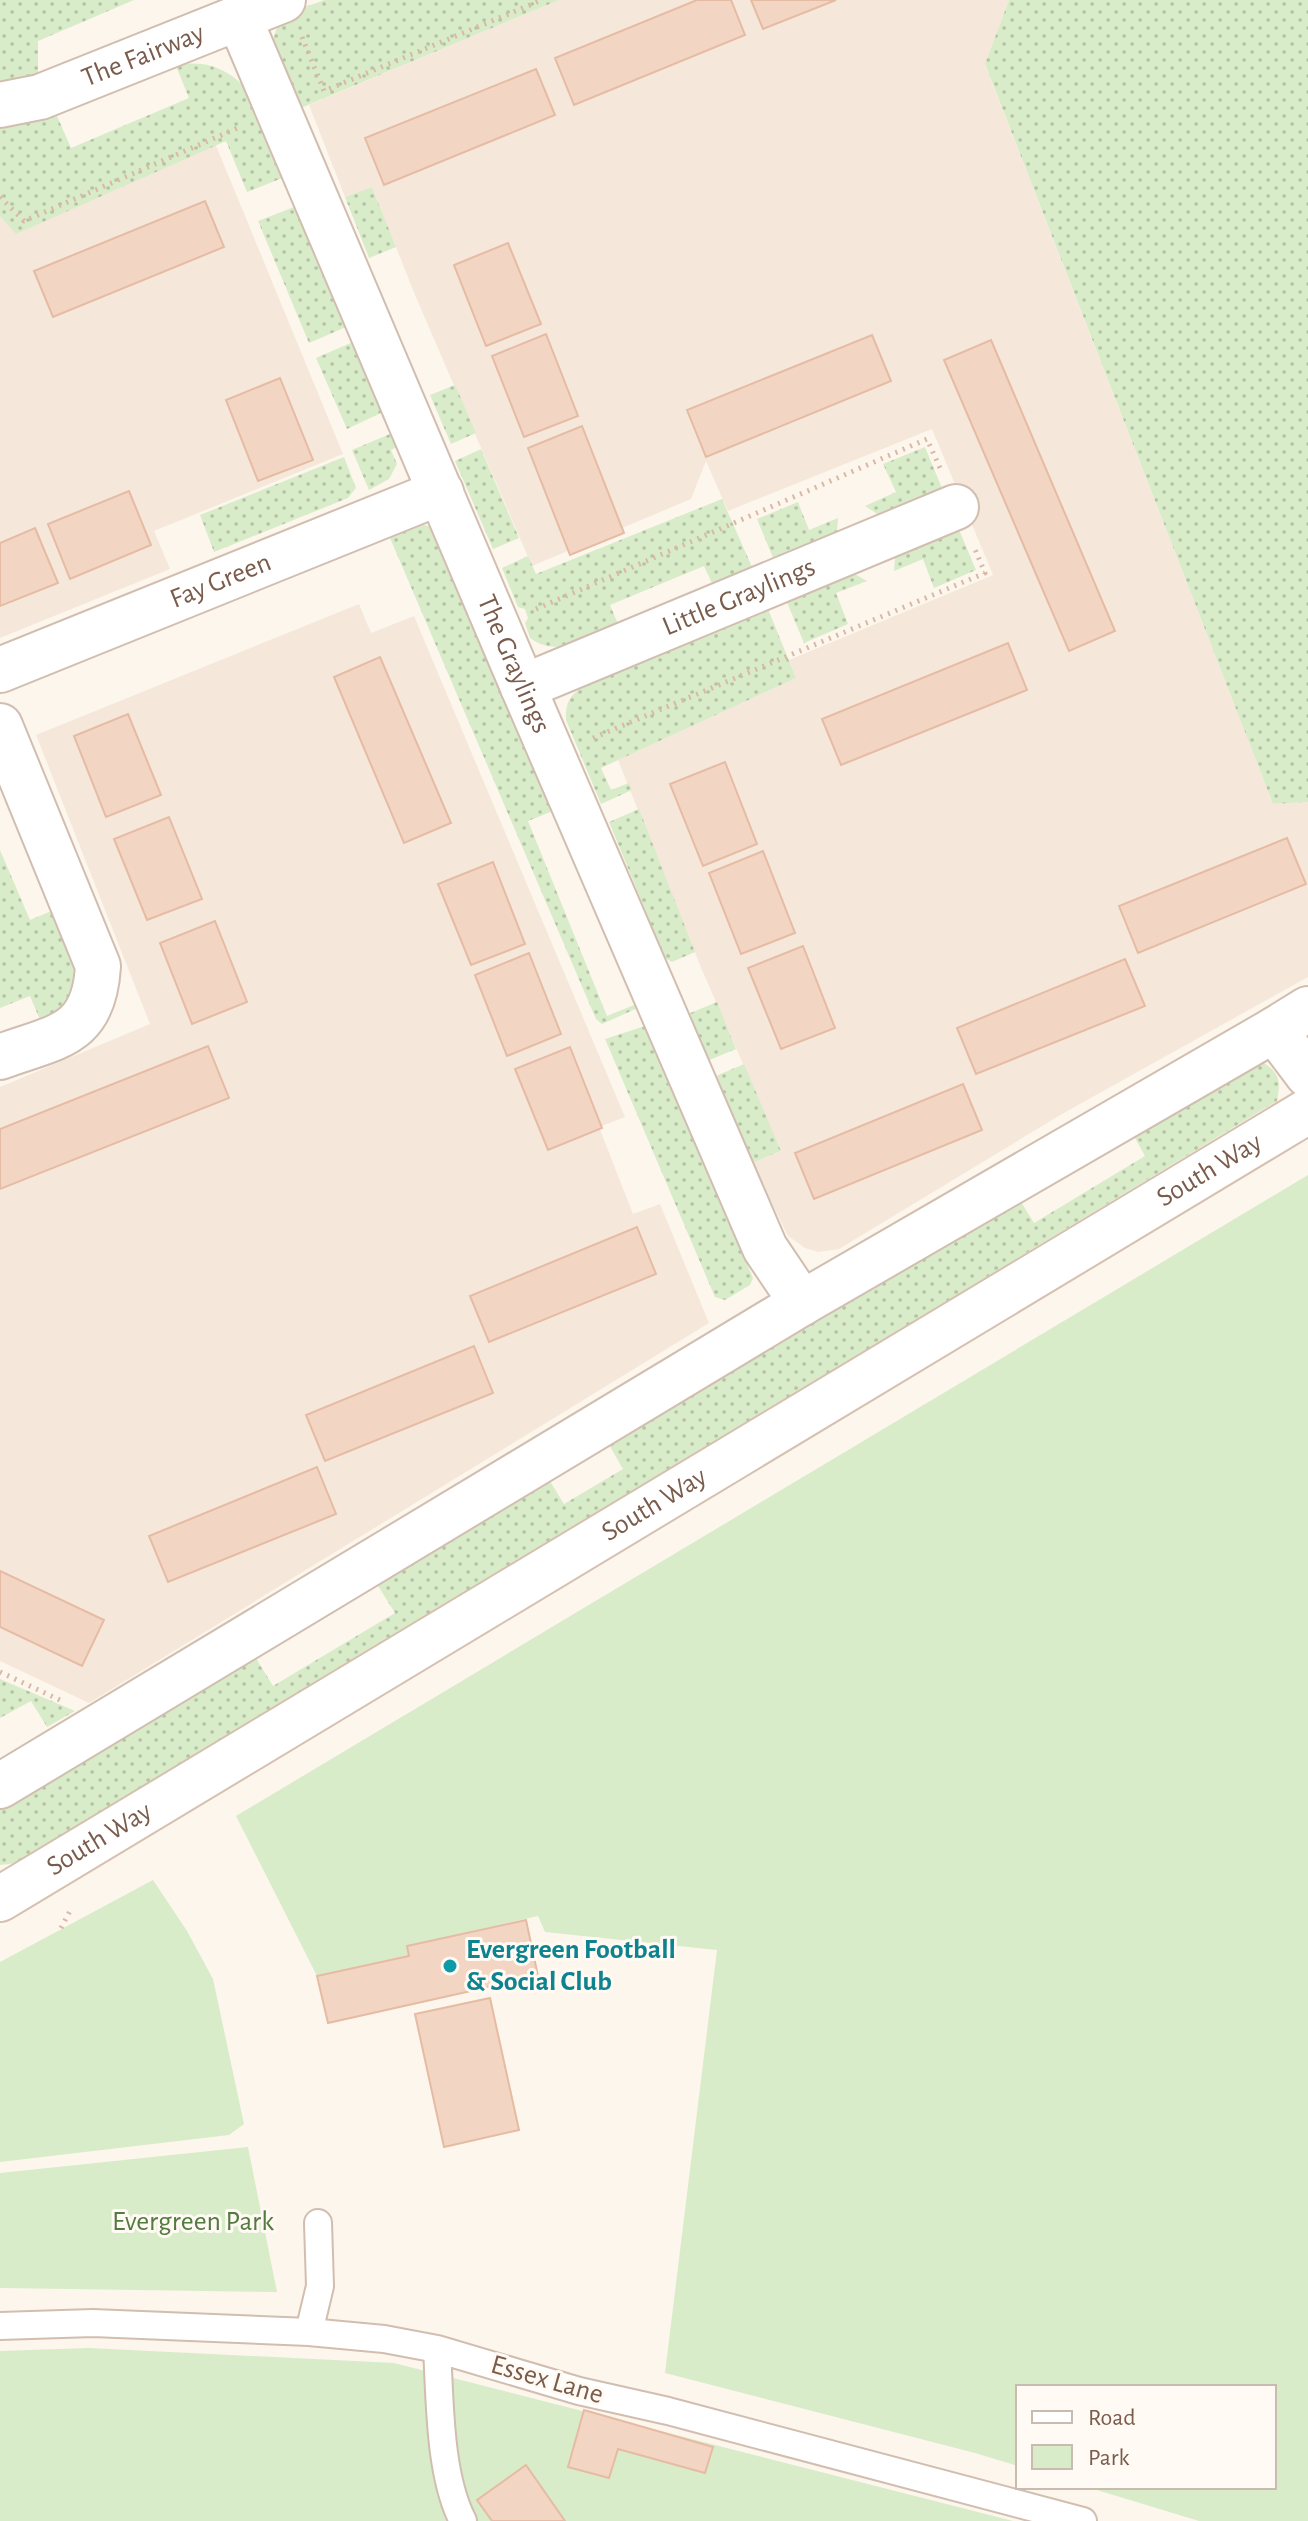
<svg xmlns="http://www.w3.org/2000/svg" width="1308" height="2521" font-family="'Alegreya Sans',sans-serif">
  <defs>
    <pattern id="grass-dots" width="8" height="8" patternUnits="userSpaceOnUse" patternTransform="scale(2)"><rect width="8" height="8" fill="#d8ecc9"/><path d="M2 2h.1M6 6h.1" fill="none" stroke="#b4c2a5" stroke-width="1.8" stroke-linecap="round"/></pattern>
  </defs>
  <rect width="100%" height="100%" fill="#fdf6ec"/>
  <!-- residential -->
  <path fill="#f5e8da" d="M559,0H1009L985,65L1273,804L1308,802V977L1062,1114L839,1249L818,1252L805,1248L788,1236L752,1163L781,1151L702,970L618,760L796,678L789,660L993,575L932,429L728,511L706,461L691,499L532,566L415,295L372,187L345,197L309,105Z
    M215,143L343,454L154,531L170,569L0,638V207Z
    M359,604L371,633L414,616L625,1117L599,1127L633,1214L660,1204L709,1323L89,1703L0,1661V1087L150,1024L36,735Z"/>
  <!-- grass -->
  <path fill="url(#grass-dots)" d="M0,0H134L38,41V77L0,83Z
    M324,0H559L296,110C284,83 256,40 288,15C297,8 313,5 324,0Z
    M1009,0H1308V802L1273,804L985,64Z
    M183,63C191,64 200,63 208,65C258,78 271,134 290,175L247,192L226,141L16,234L0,216V122L20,124L57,116L71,148L189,98L176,66Z
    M372,187L396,247L369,258L345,197Z
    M302,204L346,327L309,343L258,221Z
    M353,342L387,405L381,413L347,429L316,358Z
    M455,385L476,433L451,444L430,395Z
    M390,434L399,435L403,444L391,450L397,464L389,479L369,490L352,450Z
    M925,447L944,493L891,515H879L865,506L896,492L883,464Z
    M481,449L519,538L493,549L455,461Z
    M344,457L356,488L348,498L214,552L200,515Z
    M722,499L756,576L716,592L704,566L610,605L621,631C592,639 556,658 530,638L525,623L528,618L525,609L518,607L502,568L528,556L536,574Z
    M798,502L809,530L838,518L837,531L831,539L776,565L757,519Z
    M419,523L437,529L558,809L528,821L607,1016L639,1003L640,1007L602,1024L596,1019L387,531Z
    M957,525L976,570L934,588L923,559L894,571L895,558L901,549Z
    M853,573L867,581L836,593L848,624L804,643L786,600Z
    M759,602L768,609L796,678L601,768L611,790L629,783L632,790L601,804L566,720C565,695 576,690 598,681L596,672Z
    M639,809L695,952L672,962L665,958L609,822Z
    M0,850L30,920L61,907L79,960L75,994L43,1027L30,996L0,1008Z
    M717,1002L736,1049L707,1061L688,1014Z
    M645,1026L753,1278L750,1285L725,1300L715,1297L605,1039Z
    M1261,1061C1280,1073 1281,1080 1277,1101L19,1863L0,1865V1807L254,1655L273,1686L395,1613L375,1581L548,1478L564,1504L623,1469L608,1443L1018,1197L1034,1223L1145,1156L1130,1129Z
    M744,1064L781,1151L752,1163L716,1076Z
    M0,1679L75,1711L47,1727L31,1701L0,1718Z"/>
  <!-- green -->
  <path fill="#d8ecc9" d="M1308,1175V2521H1199L1087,2487H1274V2387H1018V2466L975,2453L665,2373L717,1950L545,1932L538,1916L407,1946L409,1956L317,1976L236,1816Z
    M153,1880L187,1931L213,1979L244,2124L229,2135L0,2162V1962Z
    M248,2147L277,2292L0,2288V2173Z
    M89,2348L394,2363L1013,2521H0V2351Z"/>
  <!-- building -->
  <path fill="#f3d5c3" stroke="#e6bba3" stroke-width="2" d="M697,0H731L745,35L574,105L555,58Z
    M751,0H836L763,29Z
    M536,69L555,115L384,185L365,138Z
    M205,201L224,247L53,317L34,271Z
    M508,243L541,324L486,346L454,265Z
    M546,334L578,416L524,437L492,356Z
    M872,335L891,381L706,457L687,410Z
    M991,340L1115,631L1069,651L944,360Z
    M280,378L313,460L258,481L226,400Z
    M582,426L624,533L570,555L528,448Z
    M129,491L151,545L70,579L48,524Z
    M35,528L58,583L0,606V543Z
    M1008,643L1027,690L841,765L822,719Z
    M380,657L451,823L404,843L334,677Z
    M128,714L161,795L106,817L74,736Z
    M725,762L757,844L703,866L670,784Z
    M169,817L202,899L147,920L114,839Z
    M1287,838L1306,884L1138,953L1119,906Z
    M763,851L795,933L741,954L709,873Z
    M493,862L525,944L471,965L438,884Z
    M215,921L247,1002L192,1024L160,943Z
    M803,946L835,1028L781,1049L748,968Z
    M529,953L561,1034L507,1056L475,975Z
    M1125,959L1145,1006L976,1074L957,1028Z
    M208,1046L229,1098L0,1189V1129Z
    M570,1047L602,1128L548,1150L515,1069Z
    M963,1084L982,1130L814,1199L795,1153Z
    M637,1227L656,1274L489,1342L470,1296Z
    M474,1346L493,1393L325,1461L306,1415Z
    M317,1467L336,1514L168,1582L149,1536Z
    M0,1571L104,1620L82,1666L0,1627Z
    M526,1920L538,1976L328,2023L317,1976L409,1956L407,1946Z
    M490,1998L519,2130L444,2147L415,2014Z
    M584,2410L713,2447L705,2473L618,2449L609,2478L568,2467Z
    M526,2465L565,2521H492L477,2500Z"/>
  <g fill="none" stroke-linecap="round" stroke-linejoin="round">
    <!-- lane casing -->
    <g stroke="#d1beb0" stroke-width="30">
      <path id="lane" d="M0,2326L93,2323L309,2332L384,2339L437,2349L579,2391L668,2411L1083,2521
        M309,2332L320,2286L318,2223
        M437,2349C440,2400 439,2475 463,2521"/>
    </g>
    <!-- street casing -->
    <g stroke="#d1beb0" stroke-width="48">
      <g id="street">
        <path id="s1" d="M239,18L523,687L765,1248L802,1303"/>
        <path id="s2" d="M0,105L40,97L283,0"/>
        <path id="s3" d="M0,670L441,492"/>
        <path id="s4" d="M523,687L956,507"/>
        <path d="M0,726L98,966C94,1037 56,1036 0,1057"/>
        <path d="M1274,1030L1308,1009"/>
        <path d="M0,1786L802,1303L1274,1030L1308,1075"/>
      </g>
    </g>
    <!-- secondary casing -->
    <g stroke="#d6c0b0" stroke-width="48">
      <g id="secondary">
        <path id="s5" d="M0,1899L1308,1111"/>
      </g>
    </g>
    <!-- path -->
    <path stroke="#d9b8a5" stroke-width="5" stroke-dasharray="2 6" stroke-linecap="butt" d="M302,37L324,91L542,0
      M0,197L24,221L240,127
      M536,609L927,439L940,468
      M593,738L985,573L974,547
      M0,1672L60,1700
      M61,1928L71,1909"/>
    <!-- lane -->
    <use href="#lane" stroke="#fff" stroke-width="26"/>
    <!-- street -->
    <use href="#street" stroke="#fff" stroke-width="44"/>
    <!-- secondary -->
    <use href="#secondary" stroke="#fff" stroke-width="44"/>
  </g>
  <!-- markers -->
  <circle fill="#0f9aa8" stroke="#fffaf3" stroke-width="3" cx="450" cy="1966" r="8"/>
  <g text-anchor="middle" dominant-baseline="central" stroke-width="6" stroke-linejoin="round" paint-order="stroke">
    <!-- street labels -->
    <g font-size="28" fill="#7a5c4d" stroke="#fffaf3">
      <text stroke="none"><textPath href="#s2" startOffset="152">The Fairway</textPath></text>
      <text stroke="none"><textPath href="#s3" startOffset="238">Fay Green</textPath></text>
      <text stroke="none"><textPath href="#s4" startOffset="234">Little Graylings</textPath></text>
      <text stroke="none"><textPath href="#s1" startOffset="702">The Graylings</textPath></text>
      <text stroke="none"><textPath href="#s5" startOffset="1412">South Way</textPath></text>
      <text stroke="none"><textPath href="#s5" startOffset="764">South Way</textPath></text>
      <text stroke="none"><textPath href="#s5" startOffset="116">South Way</textPath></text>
      <text transform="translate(547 2380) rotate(16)">Essex Lane</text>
    </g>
    <!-- culture labels -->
    <g font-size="28" font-weight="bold" fill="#0d838f" stroke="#fffaf3" text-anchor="start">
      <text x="466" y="1950">Evergreen Football<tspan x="466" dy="32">&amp; Social Club</tspan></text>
    </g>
    <!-- park labels -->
    <g font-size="28" fill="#537a41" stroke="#fffaf3">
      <text x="193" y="2222">Evergreen Park</text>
    </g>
  </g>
  <!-- legend -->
  <rect x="1016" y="2385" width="260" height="104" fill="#fffaf3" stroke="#cabbb1" stroke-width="2"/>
  <rect x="1032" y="2411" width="40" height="12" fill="#ffffff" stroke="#cabbb1" stroke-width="2"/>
  <text x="1088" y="2425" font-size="24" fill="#7a5c4d">Road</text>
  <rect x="1032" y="2445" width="40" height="24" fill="#d8ecc9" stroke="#cabbb1" stroke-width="2"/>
  <text x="1088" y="2465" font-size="24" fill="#7a5c4d">Park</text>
</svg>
